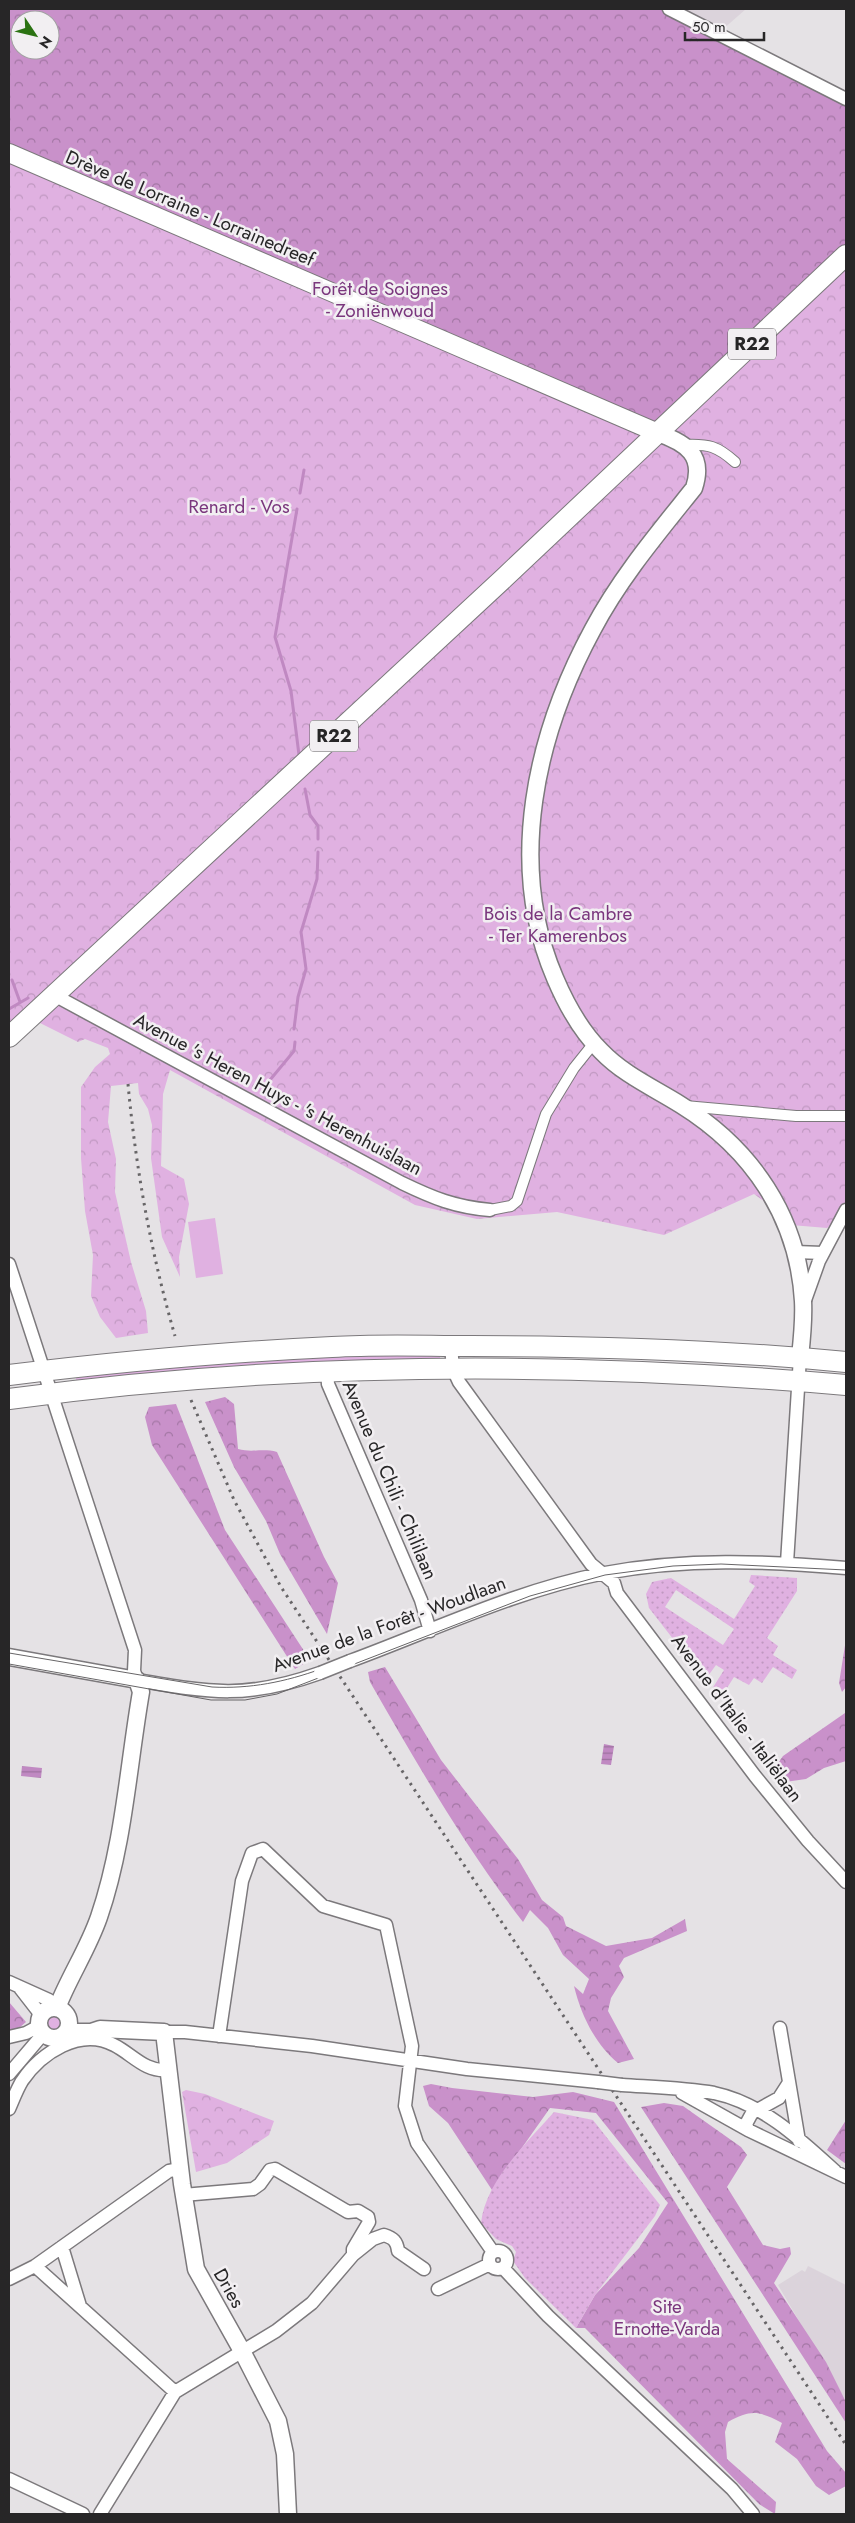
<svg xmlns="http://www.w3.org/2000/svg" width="855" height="2523" font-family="Jost,sans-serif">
  <defs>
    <pattern id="forest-crowns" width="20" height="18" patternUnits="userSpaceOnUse" patternTransform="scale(1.25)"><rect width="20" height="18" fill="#c991ca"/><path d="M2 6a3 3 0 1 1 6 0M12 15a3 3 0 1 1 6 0" fill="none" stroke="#a376a4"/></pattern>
    <pattern id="park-crowns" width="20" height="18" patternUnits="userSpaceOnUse" patternTransform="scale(1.25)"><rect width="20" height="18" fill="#e0b1e1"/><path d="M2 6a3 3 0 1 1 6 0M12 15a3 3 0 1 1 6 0" fill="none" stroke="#c098c1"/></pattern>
    <pattern id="garden-dots" width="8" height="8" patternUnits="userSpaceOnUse" patternTransform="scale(1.25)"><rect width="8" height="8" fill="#e0b1e1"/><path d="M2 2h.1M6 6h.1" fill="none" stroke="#c098c1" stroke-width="1.8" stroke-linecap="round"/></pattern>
    <pattern id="water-rules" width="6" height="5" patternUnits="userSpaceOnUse" patternTransform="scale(1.25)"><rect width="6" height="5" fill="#c089c2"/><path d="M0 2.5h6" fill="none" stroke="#9c709e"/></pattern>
  </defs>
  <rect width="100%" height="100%" fill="#e5e2e5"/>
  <!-- built -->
  <path fill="#dbd3db" d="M680,9H746L722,30Z
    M808,2266L846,2285V2401L778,2285L802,2270L805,2272Z"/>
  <!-- grass -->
  <path fill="#e0b1e1" d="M215,1218L223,1274L196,1278L188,1222Z
    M440,1353V1362L77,1385L75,1372L282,1354Z
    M44 2024a10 10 0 1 1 20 0a10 10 0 1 1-20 0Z"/>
  <!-- forest -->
  <path fill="url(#forest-crowns)" fill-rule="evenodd" d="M9,9H666L846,101V258L9,1038ZM20,20H50V50H20Z
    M225,1397L234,1404L238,1449C252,1453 263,1448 277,1452L324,1557L338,1583L327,1634L280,1554L266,1521L234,1467L205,1402Z
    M176,1404L225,1530L310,1660L295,1669L152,1445L145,1417L149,1407Z
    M846,1639V1687L842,1692L839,1683Z
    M385,1667L441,1760L518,1859L542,1900L563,1917L566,1926L606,1946L652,1938L685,1919L687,1931L624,1958L619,1966L624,1977L611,1998L608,2011L634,2059L618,2063C595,2044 581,2015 574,1986L583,1994L589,1979L563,1955L548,1928L530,1910L523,1922C465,1847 417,1764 370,1682L368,1672Z
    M845,1713L846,1761L824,1768L806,1779L785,1782L773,1770L783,1756Z
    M9,2002L26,2022L19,2028L9,2031Z
    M431,2084L452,2088L533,2097L573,2092L614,2102L827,2451L846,2473V2486L829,2495L816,2486L797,2459L775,2442L782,2423C760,2411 751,2409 728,2422L725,2432L727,2459L776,2502L775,2514L759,2504L585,2328H576L595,2295L639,2248L668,2203L596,2113L550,2108L492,2190L448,2123L429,2106L423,2086Z
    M664,2103L683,2106L741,2147L747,2155L727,2187L763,2245L780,2249L790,2247L791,2254L774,2283L826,2362L846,2402V2423L641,2107Z
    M846,2120V2164L827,2150Z"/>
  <!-- park -->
  <path fill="url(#park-crowns)" d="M9,156L653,434L9,1036Z
    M846,258V1214L827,1228L779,1224L769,1205L754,1194L664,1235L557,1212L477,1219L415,1205L170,1070L163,1094L161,1166L184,1179L189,1204L179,1257L180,1277L162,1237L151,1158L152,1125L148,1109L139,1094L138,1083L111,1086L108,1122L116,1159L115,1192L131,1262L146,1311L148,1333L116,1338L100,1317L91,1296L93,1255L85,1211L81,1158V1087L95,1067L110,1054L108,1048L85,1039L78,1042L30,1018Z
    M186,2090L205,2094L274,2121L269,2135L227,2163L196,2172L182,2092Z"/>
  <!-- garden -->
  <path fill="url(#garden-dots)" fill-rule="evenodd" d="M751,1575L797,1578V1591L767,1638L778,1646L773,1655L797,1670L792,1679L773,1667L762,1683L754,1678L749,1685L734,1677L720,1699L712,1689L724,1670L716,1665L705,1680L649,1608L646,1594L652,1582L671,1578L734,1619L755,1586L749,1582ZM676,1590L734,1629L723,1645L665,1607Z
    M554,2112L593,2120L660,2205L655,2216L595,2295L576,2328L525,2278L513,2261L516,2252L512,2246L496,2239L481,2223C486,2180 527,2143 554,2112Z"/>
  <!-- water -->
  <path fill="url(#water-rules)" d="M604,1744L614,1746L611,1765L601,1764Z
    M22,1766L42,1768L41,1778L21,1776Z"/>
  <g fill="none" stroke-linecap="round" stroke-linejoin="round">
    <!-- stream -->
    <path stroke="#c089c2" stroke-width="3" d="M300,493L304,470
      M297,509L275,637L291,691L299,755
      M305,789L310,815L318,826V839
      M12,980L20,1002
      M9,1009L28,998
      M294,1029L298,997L306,969L301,932L317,879L318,852
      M265,1086L294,1051L295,1042"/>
    <!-- pedestrian casing -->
    <g stroke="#7c797c" stroke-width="12">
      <path id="pedestrian" d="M685,445C709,444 717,446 735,462
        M685,1106L796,1116H846
        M490,1210L511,1206L517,1201L546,1114L574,1068L594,1043"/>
    </g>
    <!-- minor casing -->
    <g stroke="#7c797c" stroke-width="15">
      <path id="minor" d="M669,9L846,99
        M54,995L402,1183C433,1198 455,1207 490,1210
        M795,1252L823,1253
        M9,1264L135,1650L134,1671L137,1680C211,1693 247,1699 320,1673
        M804,1303L819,1261L846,1210
        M451,1346L453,1369L459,1382L591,1564L614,1583L617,1593L755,1776L808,1841L846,1882
        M327,1371L328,1384L421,1600L430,1631
        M787,1563L800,1357
        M350,1661C434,1630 517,1590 605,1573C686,1558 765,1561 846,1568
        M9,1982L49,2000L52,2008
        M20,1988L41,2015
        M780,2028L799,2141
        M164,2032H185L312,2046L467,2069L598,2082
        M219,2036L242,1881L252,1853L263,1849L323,1906L386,1925L412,2046L405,2106L417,2143L493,2252
        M9,2037L26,2033L39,2026
        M9,2074L43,2034
        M622,2085C651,2087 686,2088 714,2093C762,2103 800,2139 835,2171
        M682,2093L748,2130L846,2177
        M9,2109C13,2100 17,2089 22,2081C41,2053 80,2027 114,2045C132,2054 145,2072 167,2070
        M748,2130L746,2124L752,2113L779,2098L788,2084
        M183,2195L253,2189L260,2184L270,2170L275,2169L348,2212L358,2211L368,2217L369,2222L353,2249V2253
        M62,2247L80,2306
        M489 2260a9 9 0 1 1 18 0a9 9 0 1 1-18 0Z
        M35,2266L175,2392
        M503,2268L548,2316L732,2489L753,2514
        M9,2279L35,2266L169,2171L180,2169
        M438,2289L490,2264
        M9,2479L83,2514
        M100,2514L175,2392L276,2331L312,2303L353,2255L373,2239L384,2235C393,2238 397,2241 398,2251L424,2269"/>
    </g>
    <!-- tertiary casing -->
    <g stroke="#7c797c" stroke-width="19">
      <path id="tertiary" d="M658,433C686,443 705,455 694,488C658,533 620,578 593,629C536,734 506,864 555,978C566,1004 581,1031 601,1051C624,1075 654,1088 681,1105C752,1149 798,1217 803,1301C804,1319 802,1339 800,1357
        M9,1657L137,1680L141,1692C128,1767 124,1844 99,1917C88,1949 69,1977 57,2008
        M39 2023a15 15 0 1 1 30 0a15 15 0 1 1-30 0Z
        M67,2032H91L100,2029L164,2032L182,2184L196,2269L242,2351L278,2421L285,2454L288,2514"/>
    </g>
    <!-- secondary casing -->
    <g stroke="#7c797c" stroke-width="20">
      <path id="secondary" d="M9,153L658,433"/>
    </g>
    <!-- primary casing -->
    <g stroke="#7c797c" stroke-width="22">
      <path id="primary" d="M9,1037L504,578L846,255
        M9,1375C116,1362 224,1352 332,1347C378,1344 425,1346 471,1346C596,1346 722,1350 846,1362
        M9,1399C286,1361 568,1361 846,1385"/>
    </g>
    <!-- pedestrian -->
    <use href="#pedestrian" stroke="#fff" stroke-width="10"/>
    <!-- minor -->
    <use href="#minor" stroke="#fff" stroke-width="12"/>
    <!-- tertiary -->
    <use href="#tertiary" stroke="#fff" stroke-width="16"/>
    <!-- secondary -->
    <use href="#secondary" stroke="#fff" stroke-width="18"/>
    <!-- primary -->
    <use href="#primary" stroke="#fff" stroke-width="20"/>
    <!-- tram -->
    <path stroke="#676567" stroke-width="1" d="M9,1653L212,1687C250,1689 285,1682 321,1669
      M9,1664L211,1700H245L277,1694L530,1596L605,1575L673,1566L721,1564L846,1570"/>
    <!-- rail -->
    <path stroke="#676567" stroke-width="3" stroke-dasharray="2.5 5" stroke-linecap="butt" d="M128,1084C136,1170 151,1253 175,1336
      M191,1400L234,1500L281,1587L846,2445"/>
    <!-- minor-bridge casing -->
    <g stroke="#7c797c" stroke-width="15" stroke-linecap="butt">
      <path id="minor-bridge" d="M320,1673L350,1661
        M598,2082L622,2085"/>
    </g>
    <!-- minor-bridge -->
    <use href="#minor-bridge" stroke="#fff" stroke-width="12"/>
  </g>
  <g text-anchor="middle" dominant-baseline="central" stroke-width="5" stroke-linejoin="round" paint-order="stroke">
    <!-- shield labels -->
    <g fill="#f2eff2" stroke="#646264" stroke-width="1">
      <rect x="728" y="328.5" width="48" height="31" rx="4"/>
      <rect x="310" y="720.5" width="48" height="31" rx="4"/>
    </g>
    <g font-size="18" font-weight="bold" fill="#272627">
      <text x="752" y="344">R22</text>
      <text x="334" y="736">R22</text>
    </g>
    <!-- street labels -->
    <g font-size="19" fill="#272627" stroke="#f2eff2">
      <text transform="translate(190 208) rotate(23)">Drève de Lorraine - Lorrainedreef</text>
      <text transform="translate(278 1094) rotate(28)">Avenue 's Heren Huys - 's Herenhuislaan</text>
      <text transform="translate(390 1480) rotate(67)">Avenue du Chili - Chililaan</text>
      <text transform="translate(389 1624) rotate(-20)">Avenue de la Forêt - Woudlaan</text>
      <text transform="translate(737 1718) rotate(53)">Avenue d'Italie - Italiëlaan</text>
      <text transform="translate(229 2288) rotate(60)">Dries</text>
    </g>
    <!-- park labels -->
    <g font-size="19" fill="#7a367d" stroke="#f2eff2">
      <text x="380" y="288">Forêt de Soignes<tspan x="380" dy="22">- Zoniënwoud</tspan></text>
      <text x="239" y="506">Renard - Vos</text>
      <text x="558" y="913">Bois de la Cambre<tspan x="558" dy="22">- Ter Kamerenbos</tspan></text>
      <text x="667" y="2306">Site<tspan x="667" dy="22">Ernotte-Varda</tspan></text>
    </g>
  </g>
  <!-- border -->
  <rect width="855" height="2523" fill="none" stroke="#272627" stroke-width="20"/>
  <!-- north arrow -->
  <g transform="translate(35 35) rotate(125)"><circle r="24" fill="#f2eff2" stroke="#a19fa1"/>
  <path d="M0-4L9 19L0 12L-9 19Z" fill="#2b7212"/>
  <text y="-8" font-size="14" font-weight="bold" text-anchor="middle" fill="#272627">N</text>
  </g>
  <!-- scale -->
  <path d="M685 32v8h79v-8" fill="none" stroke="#272627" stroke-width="2.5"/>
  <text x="692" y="32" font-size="15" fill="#272627" stroke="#f2eff2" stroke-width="4" paint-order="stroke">50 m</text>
</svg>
